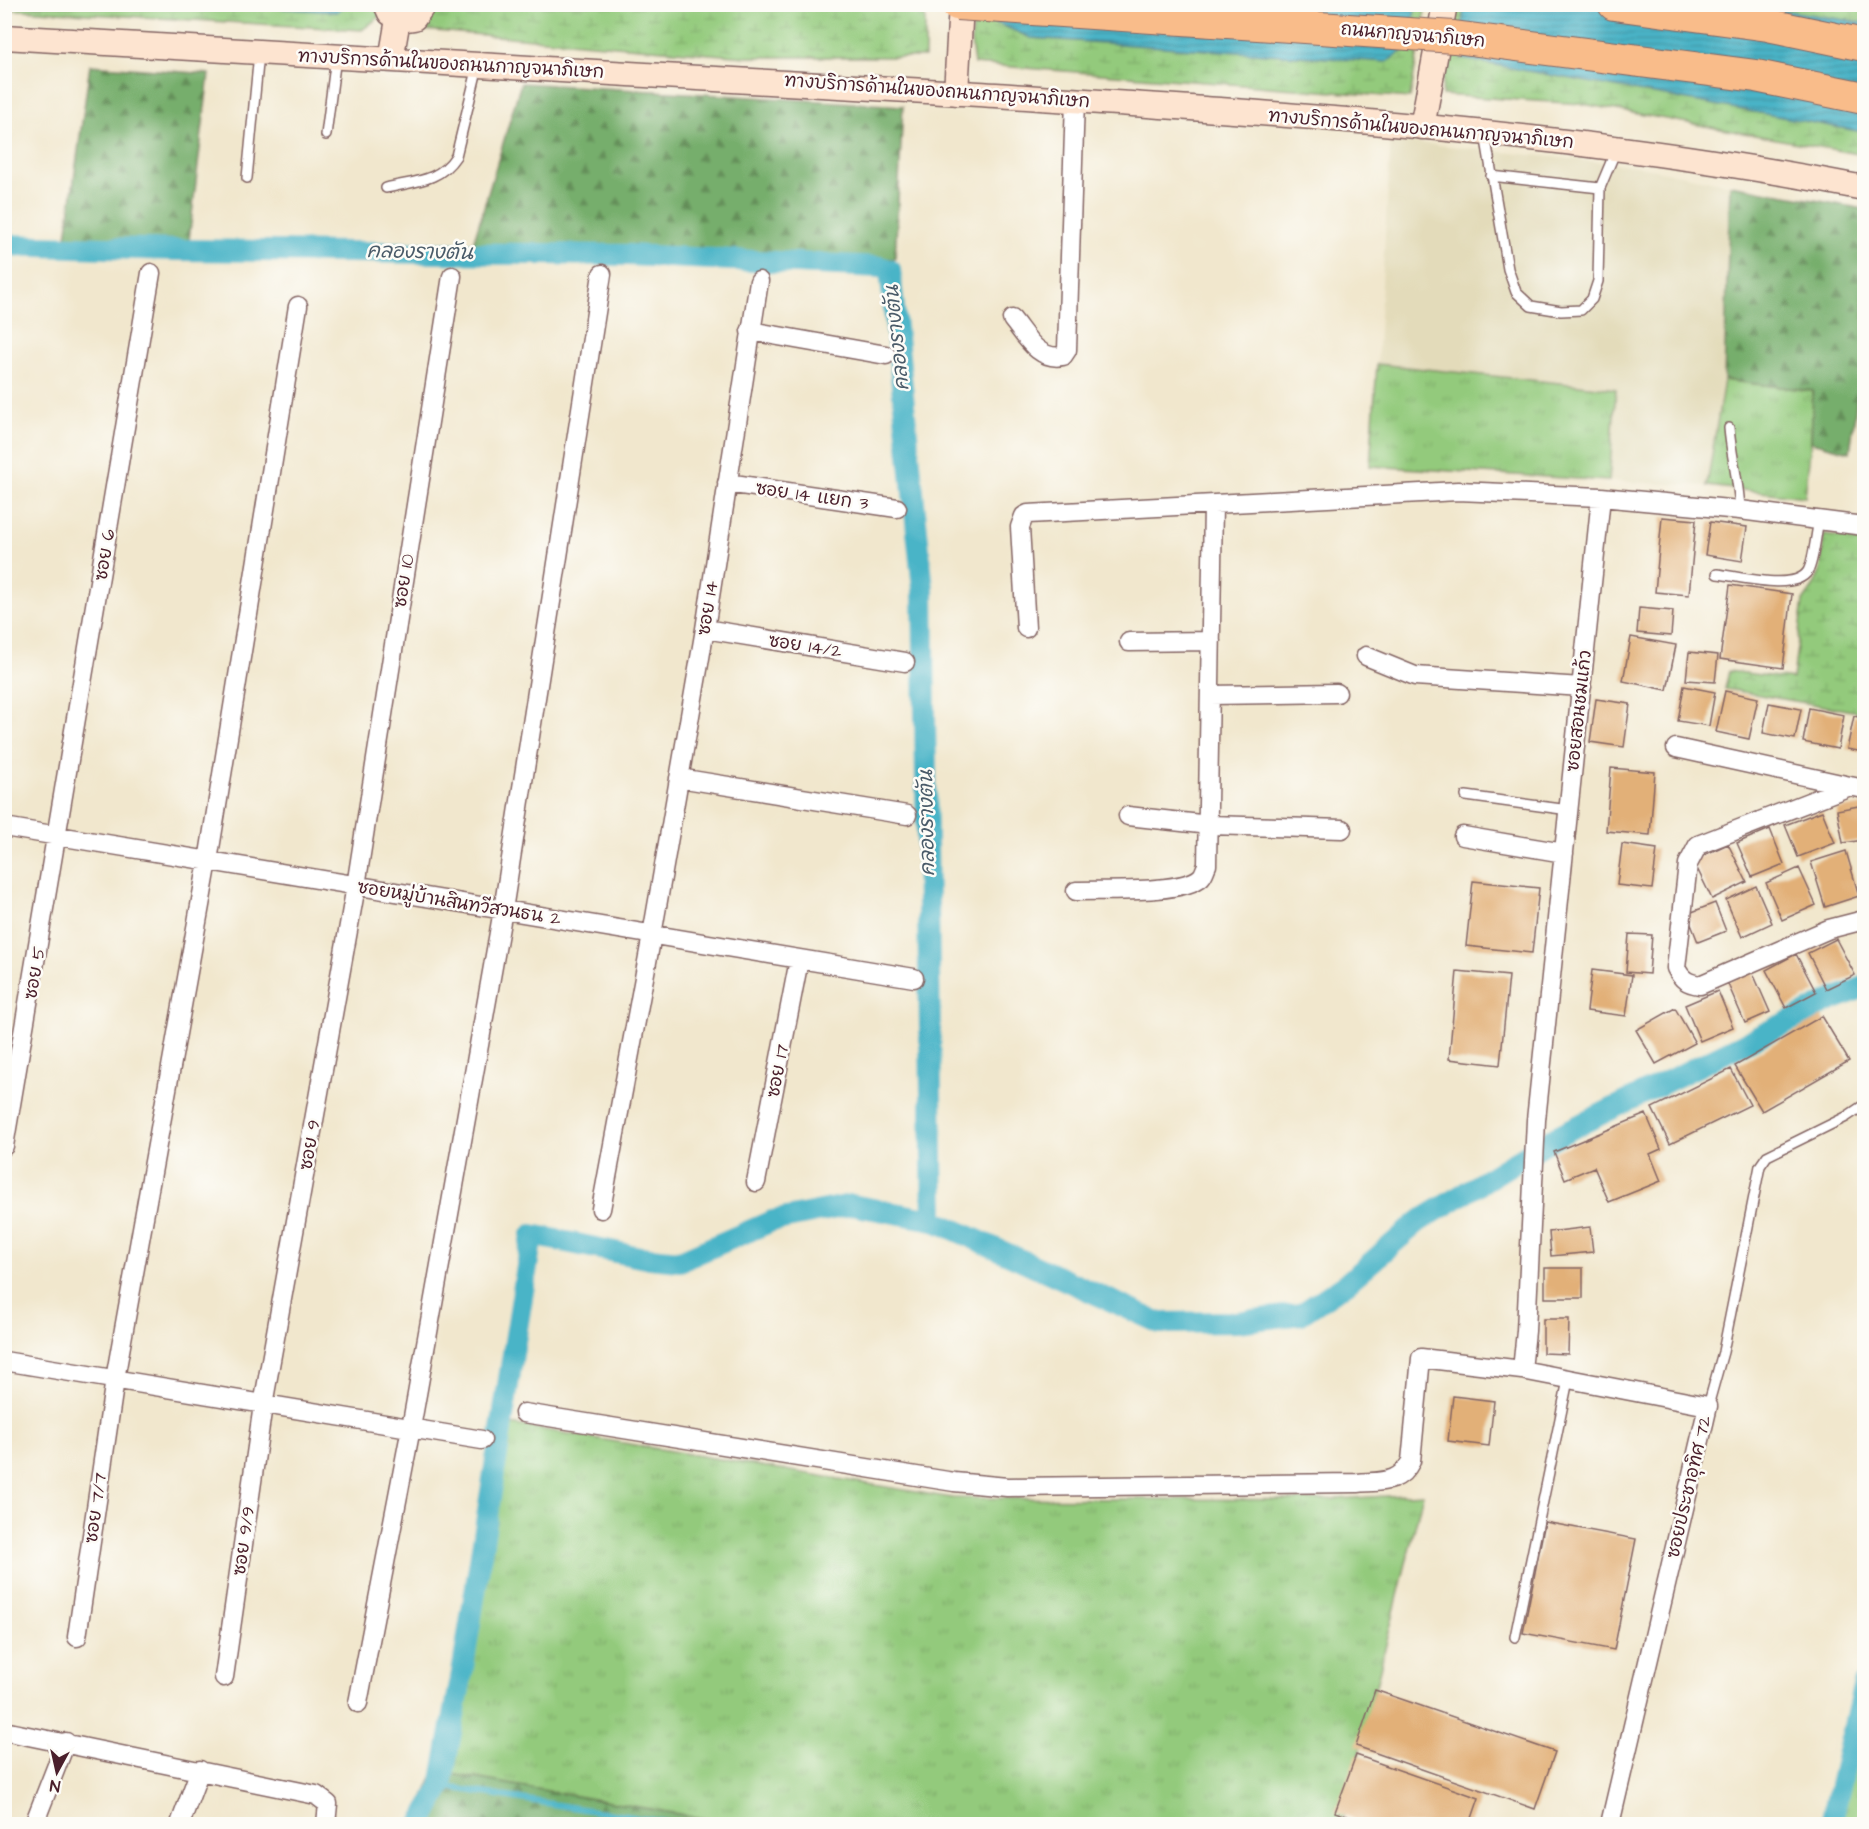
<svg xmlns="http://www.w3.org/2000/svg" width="1869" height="1829" font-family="'Architects Daughter','Playpen Sans Thai',sans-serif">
  <defs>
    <pattern id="grass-tufts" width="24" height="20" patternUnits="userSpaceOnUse" patternTransform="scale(1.5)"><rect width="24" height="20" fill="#93ca7c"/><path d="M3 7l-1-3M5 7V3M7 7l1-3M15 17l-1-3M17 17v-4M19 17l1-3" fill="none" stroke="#80ad6b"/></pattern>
    <pattern id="forest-firs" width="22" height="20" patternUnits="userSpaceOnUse" patternTransform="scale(1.5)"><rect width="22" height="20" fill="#76ae6c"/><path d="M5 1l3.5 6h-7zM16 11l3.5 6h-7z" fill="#638d59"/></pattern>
    <pattern id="wetland-marsh" width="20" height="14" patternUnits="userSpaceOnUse" patternTransform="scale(1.5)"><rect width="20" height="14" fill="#93ca7c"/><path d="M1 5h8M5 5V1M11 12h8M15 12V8" fill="none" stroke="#80ad6b"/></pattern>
    <pattern id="water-rules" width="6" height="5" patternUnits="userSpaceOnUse" patternTransform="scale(1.5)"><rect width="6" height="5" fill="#4ab4c7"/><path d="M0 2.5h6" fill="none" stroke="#4092a2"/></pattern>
  </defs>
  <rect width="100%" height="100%" fill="#fdfcf7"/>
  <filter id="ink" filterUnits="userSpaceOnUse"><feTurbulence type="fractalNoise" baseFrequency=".0167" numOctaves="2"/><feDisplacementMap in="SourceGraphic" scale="12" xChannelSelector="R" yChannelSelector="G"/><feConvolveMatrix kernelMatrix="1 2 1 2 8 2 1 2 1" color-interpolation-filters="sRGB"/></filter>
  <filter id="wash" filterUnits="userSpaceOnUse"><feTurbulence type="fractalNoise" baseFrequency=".008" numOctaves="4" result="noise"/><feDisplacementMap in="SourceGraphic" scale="24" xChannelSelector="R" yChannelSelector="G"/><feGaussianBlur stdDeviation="1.35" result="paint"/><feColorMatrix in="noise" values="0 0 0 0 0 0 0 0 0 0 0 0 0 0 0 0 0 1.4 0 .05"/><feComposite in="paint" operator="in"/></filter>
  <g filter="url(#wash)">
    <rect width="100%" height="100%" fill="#f1e7cd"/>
    <!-- built -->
    <path fill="#e3dbba" d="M1391,140L1636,166L1730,185L1724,380L1707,486L1609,481L1616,389L1377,364Z"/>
    <!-- grass -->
    <path fill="url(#grass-tufts)" stroke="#6e7454" stroke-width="1.5" d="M1377,364L1616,389L1609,481L1370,466Z
      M1724,380L1813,391L1811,442L1805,497L1707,486Z
      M510,1424L952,1498L1318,1500L1423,1494L1342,1824H735L453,1775Z
      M1864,1720V1824H1841Z"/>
    <!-- forest -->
    <path fill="url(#forest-firs)" stroke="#60664c" stroke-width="1.5" d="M90,65L209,74L189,240L66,237Z
      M521,83L903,106L895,259L606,249L472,247Z
      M1730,185L1864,209V398H1857L1850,452L1811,442L1813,391L1724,380Z
      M435,1771L717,1821L718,1824H412Z"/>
    <!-- wetland -->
    <path fill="url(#wetland-marsh)" stroke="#6e7454" stroke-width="1.5" d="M4,5H381L379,17L362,30L5,9Z
      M428,5H925V57H746L424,30Z
      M977,5H1426L1410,98L974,64L971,41Z
      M1457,5H1864V155L1583,104L1442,95L1444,65Z
      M1824,535L1864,540V713L1725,689L1729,671L1793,679L1803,601L1813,587L1820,572Z"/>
    <!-- water -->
    <path fill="url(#water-rules)" stroke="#4a6a79" stroke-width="1.5" d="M992,4H1415V11L1405,49L1387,62L1031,38L990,20Z
      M1745,4L1864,23V132L1462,59L1463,14L1470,5Z
      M228,5H346L337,12Z"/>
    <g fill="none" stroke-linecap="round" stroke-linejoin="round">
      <!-- stream -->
      <path stroke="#4ab4c7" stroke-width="6" d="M441,1786L675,1824"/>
      <!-- canal -->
      <path stroke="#4ab4c7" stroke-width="22" d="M4,245L178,250L628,255L880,267L890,270L923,589L933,1220
        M421,1824L441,1786L463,1667L532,1235L640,1257L680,1261L772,1221L851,1205L933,1220L1160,1323L1237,1322L1301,1314L1347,1283L1418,1222L1557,1136L1834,999L1864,987
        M1831,1824L1864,1684"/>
    </g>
    <g id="blocks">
      <!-- building -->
      <path fill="#e2b078" d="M1662,517L1696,520L1689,595L1655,592Z
        M1710,522L1747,527L1742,561L1705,555Z
        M1730,585L1792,594L1783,668L1720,659Z
        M1639,608L1673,611L1671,636L1637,633Z
        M1631,637L1676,645L1667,690L1623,681Z
        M1689,652L1718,655L1715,682L1686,680Z
        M1684,686L1715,692L1709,726L1678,721Z
        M1725,691L1758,698L1749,739L1716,732Z
        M1596,699L1630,704L1624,747L1590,742Z
        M1769,703L1801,709L1795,739L1763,733Z
        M1809,708L1844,715L1838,749L1803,742Z
        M1854,716L1864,718V752L1847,749Z
        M1611,768L1655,772L1650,835L1606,831Z
        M1864,805V840L1843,843L1837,810Z
        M1822,811L1835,843L1798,857L1785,825Z
        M1770,829L1784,864L1752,877L1737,843Z
        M1622,844L1657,849L1652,889L1617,885Z
        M1728,844L1747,882L1712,899L1693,860Z
        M1846,851L1859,896L1825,907L1811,862Z
        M1863,857H1864V882H1860Z
        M1799,868L1816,905L1782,920L1766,883Z
        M1473,881L1539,888L1532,953L1466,946Z
        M1756,886L1772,923L1742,937L1726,900Z
        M1715,903L1726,931L1698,942L1687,914Z
        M1629,934L1652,935L1649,974L1626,972Z
        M1836,939L1855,975L1826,989L1808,953Z
        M1863,940H1864V966H1861Z
        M1796,954L1816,992L1786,1008L1766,970Z
        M1592,970L1632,975L1626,1016L1587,1011Z
        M1457,971L1509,976L1500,1065L1449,1059Z
        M1752,971L1770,1012L1745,1023L1727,982Z
        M1718,991L1733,1027L1700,1041L1685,1005Z
        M1675,1008L1695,1043L1656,1064L1636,1030Z
        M1822,1016L1849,1061L1762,1111L1735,1066Z
        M1731,1069L1750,1105L1670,1144L1652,1108Z
        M1646,1114L1661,1149L1650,1154L1661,1181L1609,1202L1594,1167L1565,1179L1554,1152Z
        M1590,1227L1593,1252L1551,1256L1549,1232Z
        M1545,1268H1583V1298H1545Z
        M1543,1319H1569L1568,1354L1543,1353Z
        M1453,1396L1494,1401L1489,1446L1448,1441Z
        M1545,1522L1636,1539L1614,1650L1523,1633Z
        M1375,1690L1555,1752L1535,1809L1356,1746Z
        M1356,1755L1479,1798L1470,1824H1370L1335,1812Z"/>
    </g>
  </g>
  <g filter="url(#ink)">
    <use href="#blocks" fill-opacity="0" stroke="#846564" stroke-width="1.5"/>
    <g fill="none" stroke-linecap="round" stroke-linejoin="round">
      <!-- service casing -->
      <g stroke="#846564" stroke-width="12">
        <path id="service" d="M1485,134L1508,269L1516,292L1531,306L1561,311L1581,310L1592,299L1598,281L1600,188L1616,150
          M326,135L336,57
          M1491,176L1600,188
          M247,178L259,53
          M386,188C415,181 439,182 456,156L478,66
          M1729,428C1731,455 1739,482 1740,510
          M1717,574C1738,576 1795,592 1808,571C1814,560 1816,533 1819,520
          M1466,796L1569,810
          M1708,1406L1723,1352L1760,1166L1767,1156L1846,1117L1864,1105
          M1515,1637L1568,1380"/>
      </g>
      <!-- minor casing -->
      <g stroke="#846564" stroke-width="21">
        <path id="minor" d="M1012,319C1026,336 1038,361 1063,356L1067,350L1075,100
          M750,331L886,355
          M727,483L897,508
          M1026,628L1020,527L1024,516L1028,514L1458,491L1601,497
          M705,629L905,662
          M1129,642L1211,641
          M1366,656L1415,676L1582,687
          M1210,695L1337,693
          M1676,748L1850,786
          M679,778L907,815
          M1864,789L1850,786L1698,845L1688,864L1676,968C1682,980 1687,983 1700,985L1829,929L1864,920
          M1128,816L1209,825L1342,829
          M4,827L914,978
          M1463,836L1564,853
          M1076,891C1102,890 1183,894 1201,877C1204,874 1205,869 1207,865L1213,505
          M4,1146L151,273
          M756,1182L799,960
          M601,1209L652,935L705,629L759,281
          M4,1361L482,1440
          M524,1413L954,1482L1007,1487L1358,1483C1380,1481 1400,1484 1411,1461L1421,1358L1522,1370
          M77,1637L115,1379L208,861L298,306
          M224,1677L263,1405L356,886L452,276
          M358,1703L411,1428L503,910L602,274
          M4,1731L316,1795L328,1804L326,1824
          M34,1824L66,1742
          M180,1824L200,1770
          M1610,1824L1708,1406L1522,1370L1526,1331L1536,1120L1601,497L1740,510L1864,526"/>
      </g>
      <!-- secondary casing -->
      <g stroke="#846564" stroke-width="27">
        <path id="secondary" d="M386,4L390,13L401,20L414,18L424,4
          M4,37C329,58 654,75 979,94C1275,113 1573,131 1864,188
          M391,60L398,19
          M956,93L961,4
          M1422,127L1445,4"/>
      </g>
      <!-- motorway casing -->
      <g stroke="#846564" stroke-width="34">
        <path id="motorway" d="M1614,4L1768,25L1864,45"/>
      </g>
      <!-- service -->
      <use href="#service" stroke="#fff" stroke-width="9"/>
      <!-- minor -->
      <use href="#minor" stroke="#fff" stroke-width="18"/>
      <!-- secondary -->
      <use href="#secondary" stroke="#fde4d0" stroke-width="24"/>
      <!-- motorway -->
      <use href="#motorway" stroke="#f9bc8a" stroke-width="32"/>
      <!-- motorway-bridge casing -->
      <g stroke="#846564" stroke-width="34" stroke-linecap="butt">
        <path id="motorway-bridge" d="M957,4L1454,37L1756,76L1864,98"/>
      </g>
      <!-- motorway-bridge -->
      <use href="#motorway-bridge" stroke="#f9bc8a" stroke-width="32"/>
    </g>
  </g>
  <g text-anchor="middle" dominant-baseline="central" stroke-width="5" stroke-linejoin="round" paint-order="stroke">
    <!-- street labels -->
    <g font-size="18" fill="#4a1f2b" stroke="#fdfcf7">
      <text transform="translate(1413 35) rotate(5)">ถนนกาญจนาภิเษก</text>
      <text transform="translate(451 64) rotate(3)">ทางบริการด้านในของถนนกาญจนาภิเษก</text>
      <text transform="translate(937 91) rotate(4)">ทางบริการด้านในของถนนกาญจนาภิเษก</text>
      <text transform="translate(1421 129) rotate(5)">ทางบริการด้านในของถนนกาญจนาภิเษก</text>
      <text transform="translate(812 496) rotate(8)">ซอย 14 แยก 3</text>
      <text transform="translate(105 555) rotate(-81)">ซอย 6</text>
      <text transform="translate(404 581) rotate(-81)">ซอย 10</text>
      <text transform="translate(708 608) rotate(-81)">ซอย 14</text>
      <text transform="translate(805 646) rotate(9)">ซอย 14/2</text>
      <text transform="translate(1579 711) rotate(-84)">ซอยสอนชมแก้ว</text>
      <text transform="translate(459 903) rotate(9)">ซอยหมู่บ้านสินทวีสวนธน 2</text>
      <text transform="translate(35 973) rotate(-80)">ซอย 5</text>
      <text transform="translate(778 1071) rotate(-79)">ซอย 17</text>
      <text transform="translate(310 1145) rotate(-80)">ซอย 9</text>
      <text transform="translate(1689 1487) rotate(-77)">ซอยประชาอุทิศ 72</text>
      <text transform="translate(96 1508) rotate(-82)">ซอย 7/7</text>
      <text transform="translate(244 1541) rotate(-82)">ซอย 9/9</text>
    </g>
    <!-- water labels -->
    <g font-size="20" font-style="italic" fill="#4a5b69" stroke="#fdfcf7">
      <text transform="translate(420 252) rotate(1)">คลองรางตัน</text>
      <text transform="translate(897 338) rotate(-96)">คลองรางตัน</text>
      <text transform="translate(927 823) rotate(-91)">คลองรางตัน</text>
    </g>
  </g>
  <!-- margin -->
  <rect width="1869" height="1829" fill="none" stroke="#fdfcf7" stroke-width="24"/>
  <!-- north arrow -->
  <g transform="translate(57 1772) rotate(188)" stroke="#fdfcf7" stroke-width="4.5" paint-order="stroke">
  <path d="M0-4.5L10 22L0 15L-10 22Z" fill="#4a1f2b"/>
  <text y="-9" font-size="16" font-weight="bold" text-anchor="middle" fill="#4a1f2b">N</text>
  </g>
</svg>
